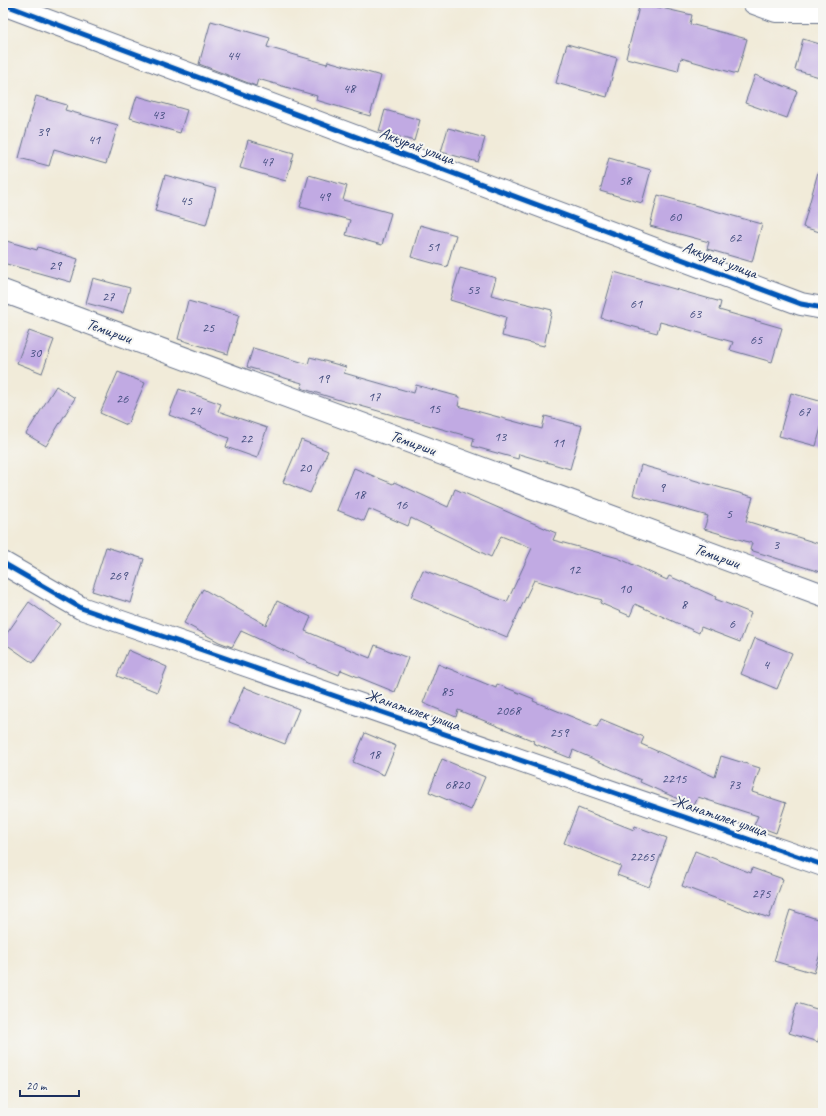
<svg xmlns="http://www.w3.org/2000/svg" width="826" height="1116" font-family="Caveat,sans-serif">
  <rect width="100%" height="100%" fill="#f6f6f2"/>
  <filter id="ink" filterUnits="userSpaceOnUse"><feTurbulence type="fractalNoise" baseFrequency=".025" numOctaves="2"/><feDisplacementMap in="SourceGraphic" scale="8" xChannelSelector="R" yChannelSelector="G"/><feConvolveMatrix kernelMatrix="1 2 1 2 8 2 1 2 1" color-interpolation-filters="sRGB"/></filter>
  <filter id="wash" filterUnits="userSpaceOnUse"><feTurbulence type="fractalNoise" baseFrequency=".012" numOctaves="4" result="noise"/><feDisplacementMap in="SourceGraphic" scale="16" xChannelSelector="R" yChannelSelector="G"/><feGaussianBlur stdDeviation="0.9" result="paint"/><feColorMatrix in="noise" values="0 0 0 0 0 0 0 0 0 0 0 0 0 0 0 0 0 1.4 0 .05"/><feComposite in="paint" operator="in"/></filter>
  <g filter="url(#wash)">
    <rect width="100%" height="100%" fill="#f1ebd9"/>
    <g id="blocks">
      <!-- building -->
      <path fill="#c1aae3" d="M640,3L692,15L690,24L747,39L737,74L681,58L678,71L626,58Z
        M211,21L270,38L267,47L327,64L328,61L381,76L370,116L316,100L317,96L258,79L256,86L199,64Z
        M803,39L823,45V78L795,70Z
        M567,44L617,58L607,97L556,83Z
        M755,75L797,91L787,118L745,103Z
        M36,96L67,105L65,110L118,125L106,164L54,149L49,166L19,158Z
        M137,96L187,110L180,133L130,118Z
        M385,110L420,120L414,141L379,131Z
        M448,128L485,138L478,162L441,152Z
        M248,140L294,153L286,181L240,168Z
        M609,158L651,170L642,203L600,191Z
        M818,172L823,173V233L803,227Z
        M165,175L216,189L206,225L155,211Z
        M309,175L347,186L343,200L391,213L382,245L346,235L350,220L300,207Z
        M658,195L762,224L752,262L707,249L709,242L650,226Z
        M420,225L456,235L447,267L411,257Z
        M3,240L37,250L38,247L78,259L71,282L3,263Z
        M460,268L496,278L491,295L552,310L544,346L502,336L506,317L450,300Z
        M614,272L721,302L719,310L782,328L772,362L730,350L733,342L660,322L657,333L601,318Z
        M93,278L130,288L123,313L86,303Z
        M188,301L239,315L228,354L178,339Z
        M29,331L54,340L42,373L17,363Z
        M253,348L308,364L310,357L346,367L344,373L414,393L416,385L460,397L458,406L542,429L545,416L582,426L570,469L519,454L518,459L472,446L474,438L336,399L301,388L302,383L247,367Z
        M118,372L145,383L127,425L100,413Z
        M56,386L75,398L46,446L26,434Z
        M179,389L221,404L218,411L267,428L257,458L226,447L229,438L169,415Z
        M791,393L823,402V420L816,446L779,436Z
        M301,440L328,451L310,493L283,482Z
        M641,465L753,497L746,521L823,545V573L750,550L752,543L704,529L708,516L633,495Z
        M354,468L393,484L394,482L448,507L455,489L556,533L553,540L618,558L667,580L669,576L716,597L715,599L751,613L740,642L701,627L699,633L635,604L630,616L600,603L602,600L534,580L507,637L411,597L423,570L507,602L532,548L501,536L491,557L411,518L408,526L369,509L364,521L337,510Z
        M106,547L144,559L131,603L92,591Z
        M203,589L266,625L277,601L311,617L305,631L370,658L375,645L408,658L395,692L341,670L339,675L307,662V661L241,631L232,647L219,642L184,623Z
        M29,602L60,624L33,663L3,642V639Z
        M755,638L792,653L777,689L741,674Z
        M128,650L167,667L157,692L117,676Z
        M438,664L496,688L497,684L534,699L533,701L597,727L601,719L644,737L641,744L715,777L721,756L760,768L752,792L786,803L776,833L754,825L758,816L698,797L694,806L640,782L641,780L573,750L570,758L533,743L534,741L458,710L456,717L423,703Z
        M244,687L299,709L285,744L229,722Z
        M365,733L396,746L384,775L353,762Z
        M442,759L485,777L471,810L429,792Z
        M578,808L634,830L635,826L667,838L649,887L617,875L621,866L564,843Z
        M695,851L751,873L752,868L783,879L769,918L682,886Z
        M790,910L823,921V944L814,973L774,961Z
        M797,1003L823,1011V1025L818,1042L789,1033Z"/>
    </g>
  </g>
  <g filter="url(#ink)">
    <use href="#blocks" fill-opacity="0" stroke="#667189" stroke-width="1"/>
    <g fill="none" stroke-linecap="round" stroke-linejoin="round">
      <!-- minor casing -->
      <g stroke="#667189" stroke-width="24">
        <path id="minor" d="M754,3L776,11H823
          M3,4L801,304L823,308
          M3,291L823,595
          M3,563L81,608L823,865"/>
      </g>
      <!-- minor -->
      <use href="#minor" stroke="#fff" stroke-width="22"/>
      <!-- cycleway casing -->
      <g stroke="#f6f6f2" stroke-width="8">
        <path id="cycleway" d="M3,4L801,304L823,308
          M3,563L81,608L823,865"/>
      </g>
      <!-- cycleway -->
      <use href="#cycleway" stroke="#0057b8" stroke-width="5"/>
    </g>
  </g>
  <g text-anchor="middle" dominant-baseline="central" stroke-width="4" stroke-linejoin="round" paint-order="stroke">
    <!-- number labels -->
    <g font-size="14" fill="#444e7f">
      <text x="233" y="55">44</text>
      <text x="349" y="88">48</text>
      <text x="158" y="114">43</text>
      <text x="43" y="131">39</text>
      <text x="94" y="139">41</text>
      <text x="267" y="161">47</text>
      <text x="625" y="180">58</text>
      <text x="324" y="196">49</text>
      <text x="186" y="200">45</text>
      <text x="675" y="216">60</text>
      <text x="735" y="237">62</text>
      <text x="433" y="246">51</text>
      <text x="55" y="265">29</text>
      <text x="473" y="289">53</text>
      <text x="108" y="296">27</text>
      <text x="636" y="303">61</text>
      <text x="695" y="313">63</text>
      <text x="208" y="327">25</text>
      <text x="756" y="339">65</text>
      <text x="35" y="352">30</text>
      <text x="323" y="378">19</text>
      <text x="374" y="396">17</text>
      <text x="122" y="398">26</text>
      <text x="434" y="408">15</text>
      <text x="195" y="410">24</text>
      <text x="804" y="411">67</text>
      <text x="500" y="436">13</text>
      <text x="246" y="438">22</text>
      <text x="558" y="442">11</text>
      <text x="305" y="467">20</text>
      <text x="662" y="487">9</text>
      <text x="359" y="494">18</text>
      <text x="401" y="504">16</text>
      <text x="729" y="513">5</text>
      <text x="776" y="544">3</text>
      <text x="574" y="569">12</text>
      <text x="118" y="575">269</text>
      <text x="625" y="588">10</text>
      <text x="684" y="604">8</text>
      <text x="732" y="623">6</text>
      <text x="766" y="664">4</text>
      <text x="447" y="691">85</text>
      <text x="508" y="710">2068</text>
      <text x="559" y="732">259</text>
      <text x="374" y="754">18</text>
      <text x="674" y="778">2215</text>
      <text x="457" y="784">6820</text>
      <text x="734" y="784">73</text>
      <text x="642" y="856">2265</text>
      <text x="761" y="893">275</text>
    </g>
    <!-- street labels -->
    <g font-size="16" fill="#1b2f5e" stroke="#f6f6f2">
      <text transform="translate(417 146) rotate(21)">Аккурай улица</text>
      <text transform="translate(720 260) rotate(21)">Аккурай улица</text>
      <text transform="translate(109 331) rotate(20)">Темирши</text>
      <text transform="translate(413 443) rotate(20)">Темирши</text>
      <text transform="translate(717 556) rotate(20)">Темирши</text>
      <text transform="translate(413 710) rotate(19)">Жанатилек улица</text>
      <text transform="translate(720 816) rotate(19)">Жанатилек улица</text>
    </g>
  </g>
  <!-- margin -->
  <rect width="826" height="1116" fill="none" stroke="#f6f6f2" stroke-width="16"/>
  <!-- scale -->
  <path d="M20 1090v6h59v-6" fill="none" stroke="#1b2f5e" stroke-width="2"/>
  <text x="26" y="1090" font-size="12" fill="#1b2f5e" stroke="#f6f6f2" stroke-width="3" paint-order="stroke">20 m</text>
</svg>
